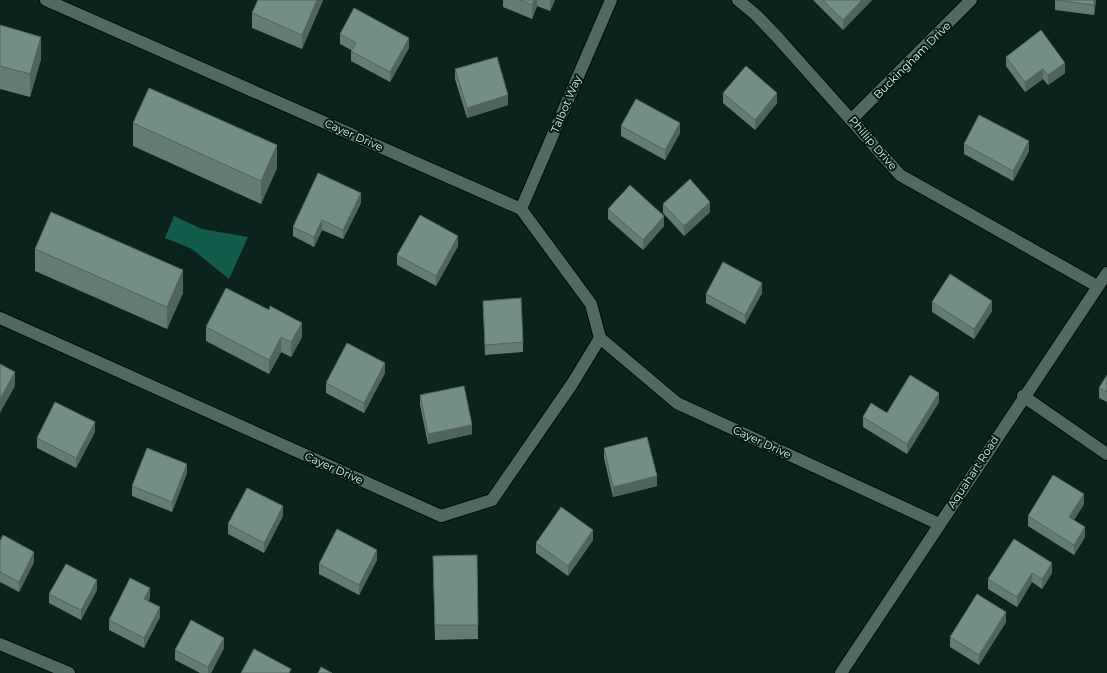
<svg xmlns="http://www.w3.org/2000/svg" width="1107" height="673" font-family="Montserrat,sans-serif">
  <rect width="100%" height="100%" fill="#0a241d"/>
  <!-- water -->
  <path fill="#135c4c" d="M174,216L202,229L248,237L229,279L192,249L165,238Z"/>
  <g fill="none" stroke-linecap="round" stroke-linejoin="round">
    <!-- street casing -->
    <g stroke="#000d07" stroke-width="14">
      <path id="street" d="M46,0L521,209L591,304L600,338L677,403L939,524
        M738,0L756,15L778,38L900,175L1097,286
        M852,119L971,0
        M521,209L611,0
        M0,318L441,516L492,500L572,384L600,338
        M1023,396L1107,454
        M0,644L69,673"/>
    </g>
    <!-- secondary casing -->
    <g stroke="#000d07" stroke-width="14">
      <path id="secondary" d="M841,673L1107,273"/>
    </g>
    <!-- street -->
    <use href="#street" stroke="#4f6a62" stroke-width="12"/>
    <!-- secondary -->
    <use href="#secondary" stroke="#4f6a62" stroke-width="12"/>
  </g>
  <!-- wall -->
  <path fill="#627b73" d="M258,0H323L302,49L252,28V13Z
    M503,0H555L550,11L537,6L532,19L503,7Z
    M813,0H872L843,30Z
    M1055,0H1096L1094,15L1055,10Z
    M0,25L41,59L30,97L0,89Z
    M340,34L409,48L390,82L351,61V50L340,44Z
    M1006,57L1065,73L1048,85L1043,79L1025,92L1006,66Z
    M455,69L508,105L467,118L455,79Z
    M723,93L777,103L755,130L723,103Z
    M133,123L277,168L261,204L133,146Z
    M621,126L680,133L665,160L621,136Z
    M964,144L1029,151L1013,181L964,154Z
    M361,203L343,239L322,230L314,247L293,236V227Z
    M663,204L710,212L684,236L663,213Z
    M608,209L664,226L643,250L608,219Z
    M458,246L436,286L397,265V255Z
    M35,249L183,293L167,329L35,271Z
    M762,293L745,324L706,303V294Z
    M483,301L523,342V352L485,355Z
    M932,302L992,311L974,339L932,312Z
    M206,327L302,337L291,357L281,352L269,374L206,341Z
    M385,373L364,413L326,393V383Z
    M1107,375V402L1099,398V388Z
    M420,395L472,434L428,444L420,405Z
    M939,402L907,454L863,427V417Z
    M95,432L76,468L37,448V438Z
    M604,448L657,486L613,497L604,458Z
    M187,473L172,512L132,496V486Z
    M1084,504L1074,520L1085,537L1074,555L1028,526V516Z
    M283,516L264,553L228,534V524Z
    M1014,539L1052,573L1042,589L1032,582L1017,607L988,589V579Z
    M593,540L568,576L536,553V543Z
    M0,541L34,562L19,592L0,582Z
    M477,555L478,639L435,640L433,570Z
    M377,560L359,595L319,574V564Z
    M97,590L81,620L49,603V594Z
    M150,598L148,601L160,617L144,648L109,630V620Z
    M1006,622L979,665L950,647V637Z
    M224,648L211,673H200L175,660V650Z"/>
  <!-- shaded-wall -->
  <path fill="#50645e" d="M317,0H323L302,49V35Z
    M534,0H537V6L532,19V5Z
    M550,0H555L550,11Z
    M862,0H872L843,30V20Z
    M1094,0H1096L1094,15Z
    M41,37V59L30,97V74Z
    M409,38V48L390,82V72Z
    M1065,63V73L1048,85V75Z
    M1043,69V79L1025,92V82Z
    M777,93V103L755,130V120Z
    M508,95V105L467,118V108Z
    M680,123V133L665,160V150Z
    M1029,141V151L1013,181V171Z
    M277,145V168L261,204V181Z
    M361,193V203L343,239V230Z
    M710,202V212L684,236V226Z
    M664,216V226L643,250V240Z
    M322,220V230L314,247V237Z
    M458,236V246L436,286V276Z
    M183,270V293L167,329V307Z
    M762,283V293L745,324V315Z
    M992,301V311L974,339V329Z
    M302,323V337L291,357V342Z
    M281,337V352L269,374V360Z
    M385,363V373L364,413V403Z
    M15,372V386L0,413V399Z
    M939,393V402L907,454V444Z
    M95,422V432L76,468V458Z
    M472,425V434L428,444V434Z
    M187,464V473L172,512V502Z
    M657,476V486L613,497V487Z
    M1084,494V504L1069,527V517Z
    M283,506V516L264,553V543Z
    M1085,527V537L1074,555V545Z
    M593,530V540L568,576V566Z
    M377,550V560L359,595V585Z
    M34,552V562L19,592V582Z
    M1052,563V573L1042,589V579Z
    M1032,573V582L1017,607V597Z
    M97,580V590L81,620V610Z
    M150,588V598L144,609V599Z
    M160,607V617L144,648V638Z
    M1006,612V622L979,665V655Z
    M224,638V648L211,673H208V667Z"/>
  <!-- building -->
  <path fill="#728f86" stroke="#50645e" d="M258,0H317L302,35L252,13Z
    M520,0H534L532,5Z
    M823,0H862L843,20Z
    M1055,0H1094V5Z
    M354,8L409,38L390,72L351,51L356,43L340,34Z
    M0,25L41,37L30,74L0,66Z
    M1041,30L1065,63L1048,75L1043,69L1025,82L1006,57Z
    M497,57L508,95L467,108L455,69Z
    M746,66L777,93L755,120L723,93Z
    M149,88L277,145L261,181L133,123Z
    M636,99L680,123L665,150L621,126Z
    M979,115L1029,141L1013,171L964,144Z
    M318,173L361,193L343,230L322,220L314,237L293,227Z
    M690,179L710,202L684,226L663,204Z
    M630,185L664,216L643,240L608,209Z
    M51,212L183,270L167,307L35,249Z
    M420,215L458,236L436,276L397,255Z
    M723,262L762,283L745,315L706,294Z
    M950,274L992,301L974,329L932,302Z
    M226,288L269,310L270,306L302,323L291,342L281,337L269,360L206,327Z
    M521,298L523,342L485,345L483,301Z
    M347,343L385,363L364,403L326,383Z
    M0,364L15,372L0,399Z
    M910,375L939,393L907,444L863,417L871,403L887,413Z
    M1107,375V392L1099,388Z
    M464,386L472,425L428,434L420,395Z
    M55,402L95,422L76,458L37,438Z
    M647,437L657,476L613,487L604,448Z
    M147,448L187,464L172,502L132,486Z
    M1053,475L1084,494L1069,517L1085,527L1074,545L1028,516Z
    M247,488L283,506L264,543L228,524Z
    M561,507L593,530L568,566L536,543Z
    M337,529L377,550L359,585L319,564Z
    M3,535L34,552L19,582L0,572V541Z
    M1014,539L1052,563L1042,579L1032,573L1017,597L988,579Z
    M477,555L478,625H435L433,556Z
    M66,564L97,580L81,610L49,594Z
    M130,578L150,588L144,599L160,607L144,638L109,620Z
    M977,594L1006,612L979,655L950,637Z
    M191,620L224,638L208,667L175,650Z
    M254,649L291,669L289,673H241Z
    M321,667L332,673H318Z"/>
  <g text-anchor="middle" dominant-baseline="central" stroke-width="4" stroke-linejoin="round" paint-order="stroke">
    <!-- street labels -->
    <g font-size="11" fill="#dfeee9" stroke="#021a14">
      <text transform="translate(912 60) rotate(-45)">Buckingham Drive</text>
      <text transform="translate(566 104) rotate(-67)">Talbot Way</text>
      <text transform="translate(354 135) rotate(24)">Cayer Drive</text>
      <text transform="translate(873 143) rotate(49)">Phillip Drive</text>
      <text transform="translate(762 442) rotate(25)">Cayer Drive</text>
      <text transform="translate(334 468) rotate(24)">Cayer Drive</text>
      <text transform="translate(973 472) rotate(-57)">Aquahart Road</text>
    </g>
  </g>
</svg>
